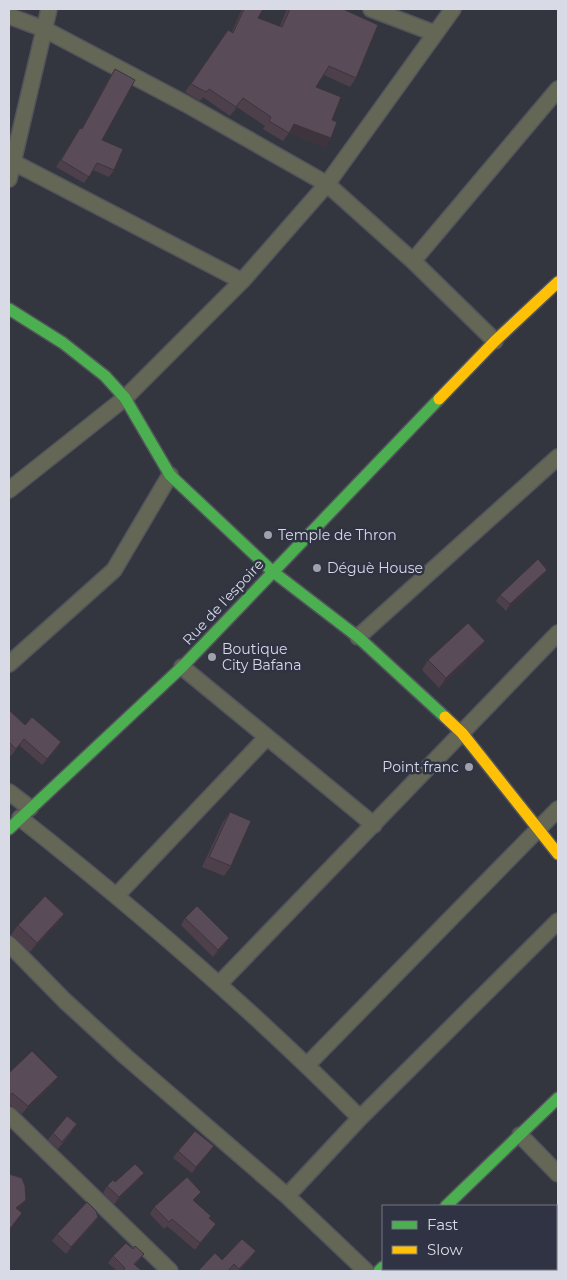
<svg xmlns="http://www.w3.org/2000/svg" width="567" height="1280" font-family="Montserrat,sans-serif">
  <rect width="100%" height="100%" fill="#34363f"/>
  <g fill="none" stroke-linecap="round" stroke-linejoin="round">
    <!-- street casing -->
    <g stroke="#52555c" stroke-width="18">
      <path id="street" d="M371,9L434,33
        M9,16L44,29L186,104L327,184L413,261L495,341
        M9,160L242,281
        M9,179L49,9
        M413,261L558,89
        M9,490L125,398L242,281L327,184L453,9
        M358,637L558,457
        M9,664L114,570L170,475
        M182,667L374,825
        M9,792L30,808
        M20,818C139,912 253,1010 360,1118
        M117,895L267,737
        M9,944L65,1001L125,1056L287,1196L366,1271
        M220,983L558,633
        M307,1065L558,809
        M9,1115L170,1271
        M520,1135L558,1174
        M287,1196L360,1118L558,921
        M418,1269L420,1271"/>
    </g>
    <!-- fast casing -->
    <g stroke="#52555c" stroke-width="14">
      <path id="fast" d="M9,309L63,343L105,376L125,398L170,475L272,571L358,637L445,717
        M9,829L182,667L439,399
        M446,1206L558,1098
        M379,1271L383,1267"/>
    </g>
    <!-- slow casing -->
    <g stroke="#52555c" stroke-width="14">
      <path id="slow" d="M439,399L495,341L558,282
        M445,717L462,733L558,854"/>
    </g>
    <!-- street -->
    <use href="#street" stroke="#646656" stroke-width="15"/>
    <!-- fast -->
    <use href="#fast" stroke="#4caf50" stroke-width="11"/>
    <!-- slow -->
    <use href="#slow" stroke="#ffc107" stroke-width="11"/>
  </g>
  <!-- wall -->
  <path fill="#4d404b" d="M242,9H263L258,18L280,26L287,9H343L356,78L350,87L324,75L316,87L332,120L331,138L325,147L289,133L283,141L263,129L265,126L237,107L230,116L203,97L200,101L185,92L228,30L232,32Z
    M115,69L102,140L114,170L109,177L93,170L84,183L56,167L76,135L80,128L82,129L111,75Z
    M542,577L506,611L496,601L500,595Z
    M485,641L478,651L439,688L422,670L428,660Z
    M9,710L25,725L57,749L42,765L19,745L11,756L9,754Z
    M230,812L231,866L224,876L202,867L223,822Z
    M64,914L57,924L30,952L11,935L18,925Z
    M185,918L225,945L213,957L181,925Z
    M9,1073L52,1085L22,1114L9,1104Z
    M72,1131L58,1149L48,1140L53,1133Z
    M178,1151L209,1153L192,1173L173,1158Z
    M139,1180L114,1204L103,1193L107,1186L115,1182Z
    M201,1192L194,1201L209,1219L211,1231L195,1250L167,1226L164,1229L150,1214L154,1207Z
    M98,1217L94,1224L66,1254L52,1241L57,1234Z
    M133,1249L144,1254L135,1265L142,1271H117L108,1263L113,1256Z
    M251,1258L239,1271H230L222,1260Z"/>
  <!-- shaded-wall -->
  <path fill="#3e343d" d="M13,9H29L26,12Z
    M294,124L331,138L325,147L288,133Z
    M547,570L542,577L506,611L510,604Z
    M485,641L478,651L439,688L446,678Z
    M61,742L57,749L42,765L47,759Z
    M64,914L57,924L30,952L37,943Z
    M229,938L225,945L213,957L218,950Z
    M58,1077L52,1085L22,1114L28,1106Z
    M214,1146L209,1153L192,1173L196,1167Z
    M144,1173L139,1180L114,1204L119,1197Z
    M201,1192L196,1199L188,1207L193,1200Z
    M26,1200L19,1210L9,1217L16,1208Z
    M98,1217L94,1224L66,1254L71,1247Z
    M216,1224L211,1231L195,1250L200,1243Z
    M256,1251L251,1258L239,1271H238Z"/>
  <!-- building -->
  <path fill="#594b57" stroke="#3e343d" d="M244,9H263L258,18L282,27L290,9H343L378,25L356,78L329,66L316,87L341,97L332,120L337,122L331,138L294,124L289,133L269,121L271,117L243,98L236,107L209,89L206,92L191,84L228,30L233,33Z
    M115,69L135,80L102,140L123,149L114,170L97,163L89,177L61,160L80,128L82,129Z
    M538,559L547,570L510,604L500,595Z
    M468,623L485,641L446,678L428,660Z
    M9,710L25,725L32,717L61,742L47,759L24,739L16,749L9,742Z
    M230,812L251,821L231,866L209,857Z
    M45,896L64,914L37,943L18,925Z
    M197,906L229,938L218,950L185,918Z
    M32,1051L58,1077L28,1106L12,1093L9,1096V1073Z
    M67,1116L77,1124L62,1142L53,1133Z
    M195,1131L214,1146L196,1167L178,1151Z
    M135,1164L144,1173L119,1197L107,1186L113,1180L115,1182Z
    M9,1174L22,1178L25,1186L26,1200L16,1208L22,1213L9,1230Z
    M187,1177L201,1192L193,1200L211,1216L209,1218L216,1224L200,1243L172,1219L169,1222L154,1207Z
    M87,1202L96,1211L98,1217L71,1247L57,1234Z
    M242,1239L256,1251L239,1269L234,1264L228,1271H198L215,1253L222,1260Z
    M126,1243L133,1249L135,1246L144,1254L134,1264L142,1271H123L125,1268L113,1256Z"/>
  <!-- markers -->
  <g fill="#9fa1ab" stroke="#303343" stroke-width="2">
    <circle cx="268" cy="535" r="5"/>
    <circle cx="317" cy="568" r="5"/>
    <circle cx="212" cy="657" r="5"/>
    <circle cx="469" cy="767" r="5"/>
  </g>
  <g text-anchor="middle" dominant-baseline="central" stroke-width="5" stroke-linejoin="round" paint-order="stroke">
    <!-- poi labels -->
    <g font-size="14" fill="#d8dbe5" stroke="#303343" text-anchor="start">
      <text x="278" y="535">Temple de Thron</text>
      <text x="327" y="568">Déguè House</text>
      <text x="222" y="649">Boutique<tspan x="222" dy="16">City Bafana</tspan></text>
      <text x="459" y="767" text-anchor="end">Point franc</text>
    </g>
    <!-- street labels -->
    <g font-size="14" fill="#d8dbe5" stroke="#303343">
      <text transform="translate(223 602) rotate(-47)">Rue de l'espoire</text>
    </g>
  </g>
  <!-- border -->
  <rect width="567" height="1280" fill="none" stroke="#d8dbe5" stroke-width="20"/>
  <!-- legend -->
  <rect x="382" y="1205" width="175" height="65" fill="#303343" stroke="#737684"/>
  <rect x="392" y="1221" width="25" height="8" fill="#4caf50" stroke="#737684"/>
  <text x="427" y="1230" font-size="15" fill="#d8dbe5">Fast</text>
  <rect x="392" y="1246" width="25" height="8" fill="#ffc107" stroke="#737684"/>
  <text x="427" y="1255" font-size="15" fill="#d8dbe5">Slow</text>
</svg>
